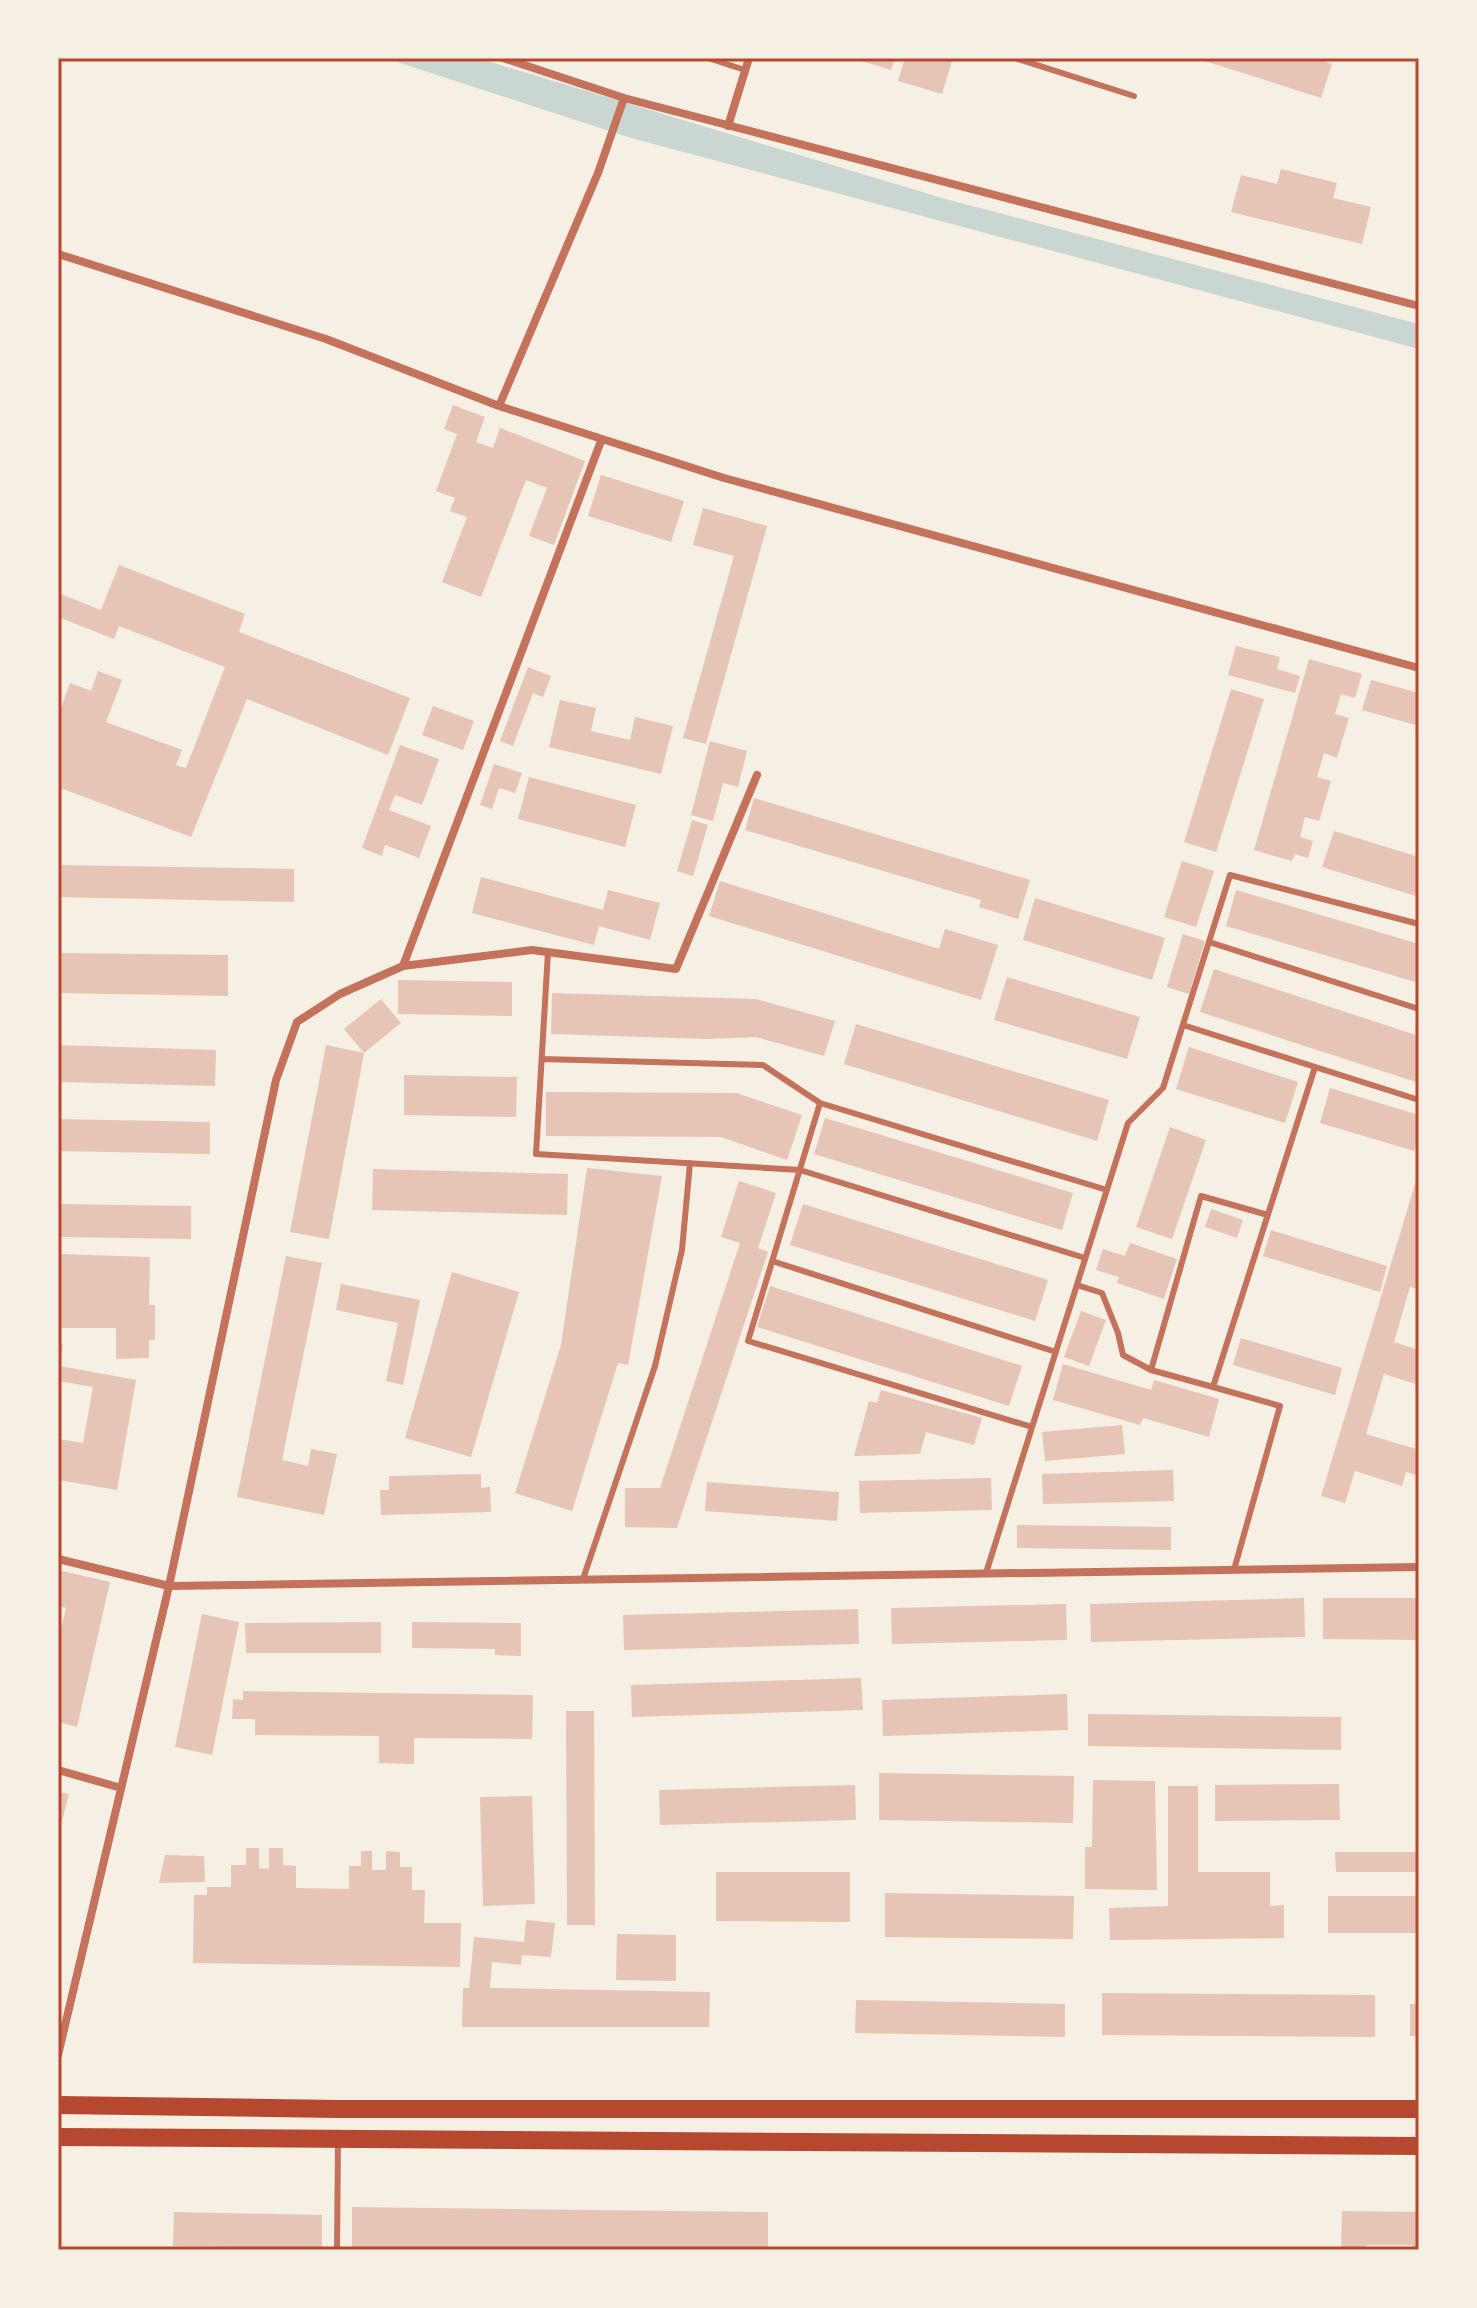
<svg xmlns="http://www.w3.org/2000/svg" width="1477" height="2308" font-family="Literata,serif">
  <rect width="100%" height="100%" fill="#f6efe4"/>
  <!-- water -->
  <path fill="#c9d6d2" d="M385,58H477L942,198L1419,324V349L631,138Z"/>
  <!-- building -->
  <path fill="#e6c5b7" d="M852,58H895L891,70Z
    M905,58H953L942,94L898,81Z
    M1206,58H1314L1332,64L1321,98L1205,61Z
    M1281,169L1337,183L1333,198L1371,207L1362,244L1231,212L1241,175L1277,184Z
    M453,405L485,417L476,442L493,448L500,428L585,461L554,545L529,536L547,488L526,480L481,597L442,582L467,517L450,511L455,498L436,491L457,434L444,429Z
    M601,475L684,501L671,542L588,516Z
    M703,508L767,526L706,744L683,738L734,556L693,545Z
    M119,565L245,614L239,632L410,698L388,755L247,699L191,837L58,787V716L70,683L91,691L98,671L122,680L106,722L182,750L176,765L186,768L225,667L119,626L114,639L58,617V593L101,610Z
    M1236,646L1280,657L1277,669L1300,676L1295,693L1228,675Z
    M1309,659L1362,674L1355,698L1341,694L1335,714L1349,718L1337,758L1324,753L1317,777L1331,781L1319,821L1305,817L1300,837L1313,841L1308,858L1295,854L1292,861L1254,850Z
    M528,667L551,676L543,697L533,693L513,746L500,741Z
    M1371,680L1419,693V726L1362,710Z
    M1231,689L1264,699L1216,852L1184,842Z
    M560,700L596,708L591,731L630,740L635,717L673,726L661,774L549,747Z
    M433,706L474,721L463,750L422,735Z
    M710,741L747,751L738,787L723,783L713,821L691,815Z
    M400,745L439,759L422,805L395,795L389,810L431,826L419,858L385,845L382,856L362,848Z
    M494,764L522,773L515,793L499,788L492,809L480,805Z
    M529,777L636,805L625,847L518,819Z
    M754,798L1030,880L1018,919L979,907L981,900L745,830Z
    M692,820L708,825L693,876L677,871Z
    M1334,831L1419,857V897L1322,867Z
    M1182,861L1214,871L1196,927L1164,917Z
    M58,865L294,869V902L58,897Z
    M481,877L603,910L608,890L660,903L650,940L599,926L594,945L472,913Z
    M720,881L939,949L945,929L998,945L981,1000L709,916Z
    M1236,890L1419,944V983L1226,926Z
    M1035,898L1165,938L1152,980L1023,940Z
    M1183,934L1205,941L1189,994L1167,987Z
    M58,953L228,955V996L58,993Z
    M1214,969L1419,1036V1083L1200,1012Z
    M1007,977L1140,1017L1127,1059L994,1020Z
    M398,980L512,982V1016L398,1014Z
    M552,993L756,999L835,1021L824,1056L756,1037L707,1039L551,1034Z
    M381,999L401,1023L364,1053L344,1029Z
    M856,1024L1109,1100L1097,1141L844,1064Z
    M58,1045L216,1050L215,1086L58,1082Z
    M326,1045L364,1053L329,1239L290,1232Z
    M1189,1047L1298,1082L1285,1123L1176,1089Z
    M404,1075L517,1077L516,1117L404,1115Z
    M1330,1088L1419,1115V1135L1414,1151L1320,1123Z
    M546,1092L736,1093L802,1115L787,1160L721,1137L546,1136Z
    M825,1118L1073,1193L1062,1230L814,1154Z
    M58,1119L210,1122V1154L58,1151Z
    M1170,1127L1206,1140L1172,1239L1136,1227Z
    M587,1168L662,1176L628,1365L618,1363L572,1511L515,1493L561,1345Z
    M373,1169L568,1174L567,1215L372,1210Z
    M1418,1174L1419,1289L1410,1287L1394,1342L1419,1350V1385L1384,1374L1366,1434L1419,1450V1476L1406,1472L1402,1486L1355,1471L1345,1503L1321,1496Z
    M739,1181L776,1193L758,1248L768,1252L677,1528L625,1527V1488H660L740,1243L721,1237Z
    M58,1204L191,1206V1239L58,1237Z
    M803,1204L1048,1280L1035,1321L790,1245Z
    M1211,1209L1243,1220L1237,1238L1205,1227Z
    M1271,1230L1387,1266L1380,1292L1263,1256Z
    M1130,1243L1177,1259L1164,1299L1117,1283L1119,1277L1096,1270L1103,1249L1125,1256Z
    M58,1254L150,1257L149,1305H155V1340H149V1358L116,1359V1328H58Z
    M286,1256L322,1263L282,1460L308,1466L311,1449L337,1454L324,1515L237,1497Z
    M452,1272L519,1292L471,1457L405,1438Z
    M341,1284L420,1300L403,1385L386,1381L398,1323L336,1310Z
    M770,1286L1022,1366L1009,1406L757,1327Z
    M1081,1311L1106,1320L1089,1366L1064,1357Z
    M1241,1338L1342,1368L1335,1395L1233,1365Z
    M58,1343L63,1344L60,1366L136,1380L117,1490L58,1480V1439L83,1443L93,1387L58,1381Z
    M1063,1364L1151,1390L1154,1380L1219,1399L1209,1437L1143,1418L1140,1425L1053,1400Z
    M881,1390L982,1418L974,1445L926,1432L920,1454L854,1456L869,1401L877,1403Z
    M1122,1425L1125,1454L1045,1461L1042,1432Z
    M1173,1470L1174,1501L1043,1504L1042,1474Z
    M481,1474V1488L490,1487L491,1512L381,1515L380,1490H389V1476Z
    M991,1478L992,1510L860,1513L859,1481Z
    M707,1482L839,1492L837,1521L705,1511Z
    M1017,1525L1171,1527V1550L1017,1548Z
    M58,1570L110,1582L77,1727L58,1722V1641L66,1608L58,1606Z
    M1304,1598L1305,1637L1091,1642L1090,1604Z
    M1323,1598H1419V1640L1323,1639Z
    M1066,1604L1067,1640L892,1644L891,1608Z
    M858,1609L859,1644L624,1650L623,1615Z
    M202,1614L239,1622L212,1755L175,1747Z
    M381,1622V1653H246L245,1623Z
    M412,1622L521,1623V1656L495,1655V1649L412,1648Z
    M861,1678L863,1710L632,1717L631,1685Z
    M243,1691L533,1695L532,1739L414,1738V1764L379,1763V1736L255,1735V1719H232L233,1699L243,1700Z
    M1067,1694L1068,1730L883,1736L882,1700Z
    M566,1711H594L595,1925H567Z
    M1088,1714L1341,1717V1750L1088,1746Z
    M879,1773L1074,1776L1073,1823L879,1820Z
    M1093,1780L1155,1781L1157,1890L1085,1889V1847H1092Z
    M1339,1784L1340,1820L1215,1821V1785Z
    M855,1785L856,1820L660,1825L659,1790Z
    M1168,1786H1198V1872H1270V1906L1284,1905V1938L1110,1940L1109,1908L1168,1906Z
    M58,1792L69,1794L59,1833L58,1832Z
    M532,1796L535,1904L483,1906L480,1797Z
    M246,1848H259V1868L269,1869V1848H283V1865L296,1866V1888L349,1889V1866H361V1851H372V1870H386V1851L400,1852V1867H412V1890H425L424,1923H461L460,1967L193,1963L194,1895H207V1887H231V1865H246Z
    M1335,1852H1419V1872H1336Z
    M165,1855L204,1856L205,1882L159,1883Z
    M716,1872H850V1922L716,1921Z
    M885,1893L1074,1896L1073,1939L885,1937Z
    M1328,1896H1419V1933H1328Z
    M526,1920L555,1923L551,1957L522,1955L521,1965L492,1962L490,1988L710,1992L709,2027H462L463,1988H469L474,1937L524,1942Z
    M617,1934L676,1935V1981L616,1980Z
    M1102,1993L1375,1995V2037L1102,2035Z
    M856,2000L1065,2004V2037L855,2033Z
    M1410,2004H1419V2036H1410Z
    M352,2207L768,2212V2250H352Z
    M1342,2211L1419,2212V2250H1412V2245H1366V2250H1341Z
    M174,2212L322,2215V2250H229V2247L173,2246Z"/>
  <g fill="none" stroke-linecap="round" stroke-linejoin="round">
    <!-- service -->
    <path stroke="#c5725c" stroke-width="6" d="M708,58L745,70
      M1015,58L1134,96
      M1209,942L1419,1009
      M548,952L536,1154L800,1170L1085,1258
      M1183,1025L1419,1100
      M542,1059L763,1065L820,1103
      M772,1261L1056,1352
      M1077,1285L1102,1293L1118,1333L1123,1355L1151,1370
      M1213,1387L1151,1370L1201,1196L1268,1215
      M1032,1427L748,1341L820,1103L1107,1190
      M1234,1570L1280,1406L1213,1387L1315,1067
      M986,1573L1128,1123L1163,1088L1230,875L1419,924
      M583,1579L655,1366L682,1250L690,1163
      M337,2250L338,2142"/>
    <!-- minor -->
    <path stroke="#c5725c" stroke-width="8" d="M503,58L624,98L1419,306
      M728,126L749,58
      M58,254L326,339L499,406L724,478L1419,668
      M499,406L598,173L624,98
      M403,966L532,950L676,969L757,775
      M58,1559L169,1586L1419,1567
      M58,1770L121,1788
      M58,2055L169,1586L276,1080L297,1022L340,994L403,966L601,441"/>
    <!-- primary -->
    <path stroke="#b5482f" stroke-width="18" d="M58,2105L339,2109H1419
      M58,2137L1419,2146"/>
  </g>
  <!-- border -->
  <rect width="1477" height="2308" fill="none" stroke="#f6efe4" stroke-width="120"/>
  <rect x="60" y="60" width="1357" height="2188" fill="none" stroke="#b5482f" stroke-width="3"/>
</svg>
